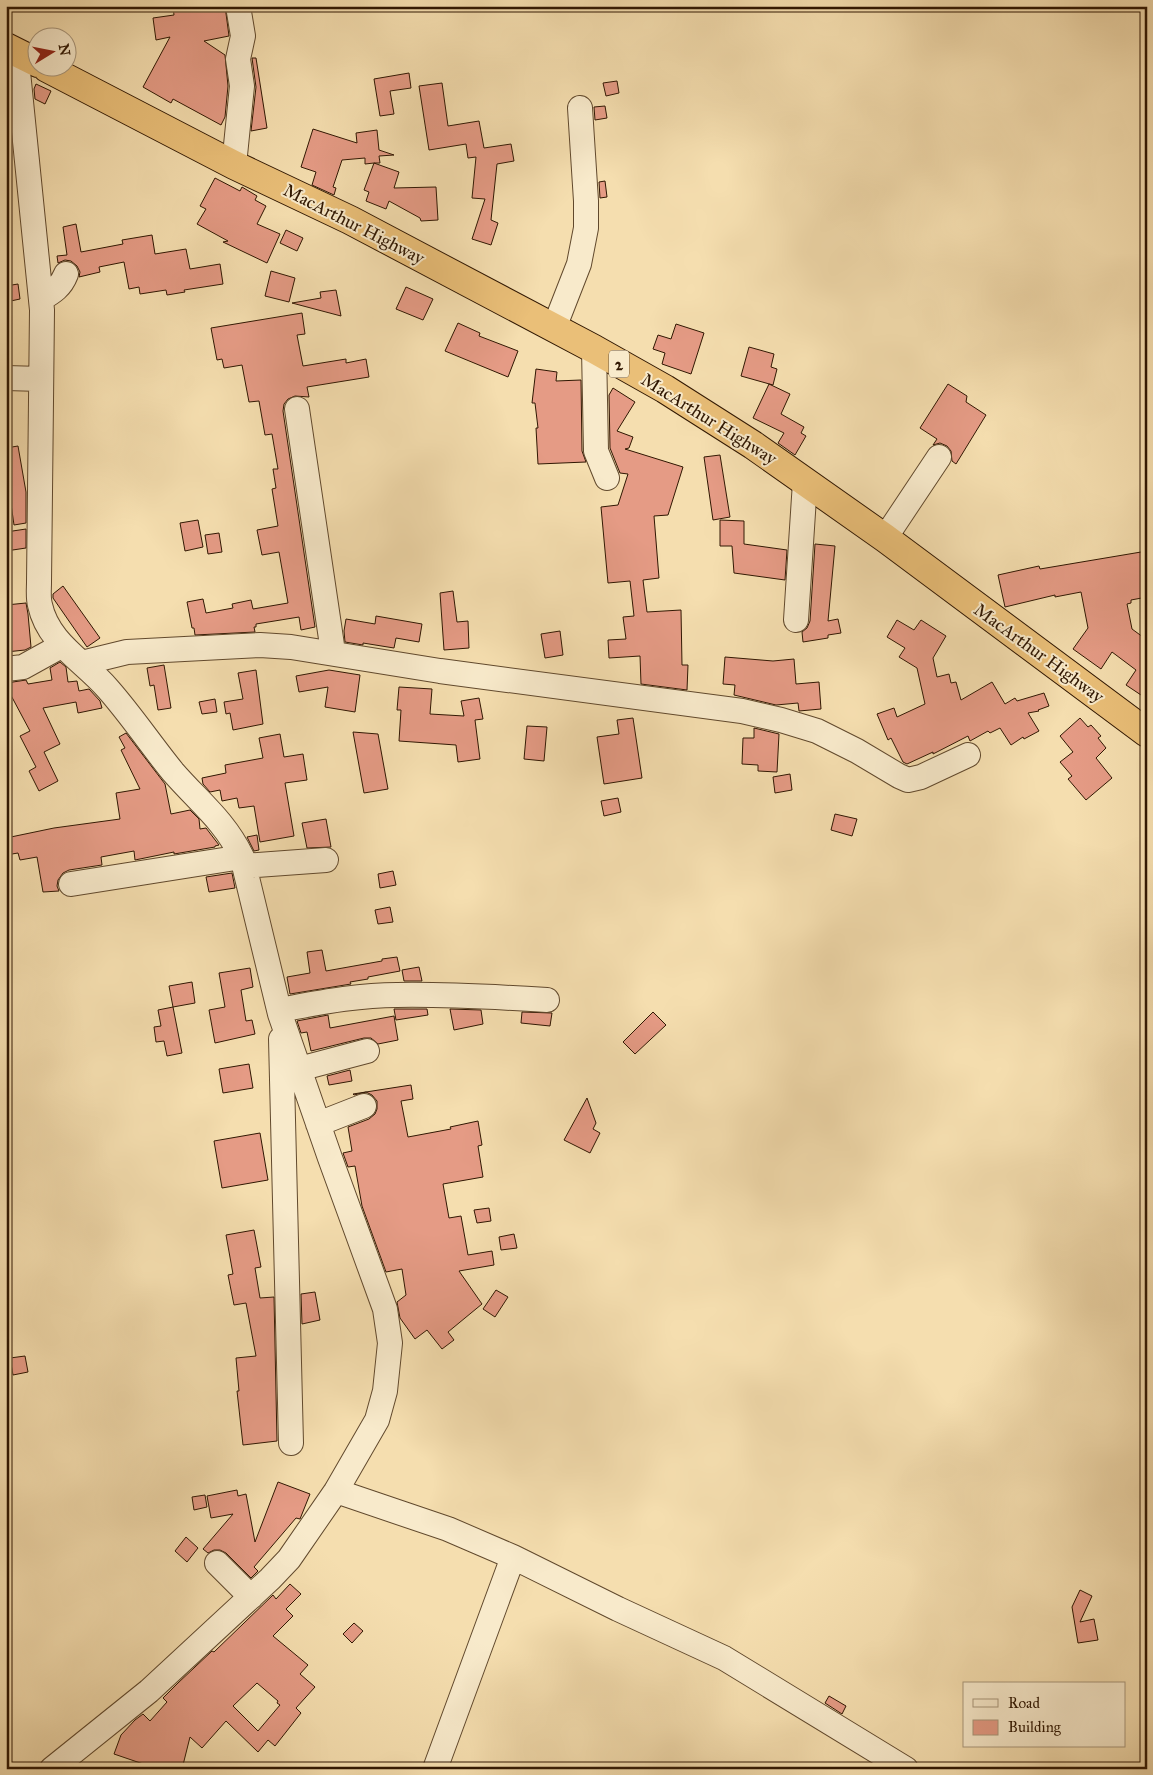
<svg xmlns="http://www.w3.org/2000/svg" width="1153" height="1775" font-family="'IM FELL Great Primer',serif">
  <rect width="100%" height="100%" fill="#f5deaf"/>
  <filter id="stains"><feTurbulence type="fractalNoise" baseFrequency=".004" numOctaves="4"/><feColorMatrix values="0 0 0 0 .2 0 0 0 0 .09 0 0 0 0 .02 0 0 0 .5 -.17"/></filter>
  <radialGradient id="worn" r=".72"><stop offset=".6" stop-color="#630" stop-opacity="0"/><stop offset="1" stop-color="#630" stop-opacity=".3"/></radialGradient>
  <!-- building -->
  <path fill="#e59b85" stroke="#301702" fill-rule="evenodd" d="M173,6H225L229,36L204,41L225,55L228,86L225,117L221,125L173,99L171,103L143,87L170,37L156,40L153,18L174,15Z
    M252,58H256L267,128L251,131L256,87Z
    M409,73L411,88L390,91L394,114L380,116L374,79Z
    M617,81L619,93L606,96L603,83Z
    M442,83L448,126L479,121L484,148L511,144L514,161L497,164L491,220L498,223L491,245L472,239L485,199L472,198L476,157L468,158L466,144L429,150L419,86Z
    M36,84L51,91L45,104L35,99L34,89Z
    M605,106L607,118L595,120L594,107Z
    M313,129L357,143L356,133L377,130L379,150L394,155L379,156L380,163H374L399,172L394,188L436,187L438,220L421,221L420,218L389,201L386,209L366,201L369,192L364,190L374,163L365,164V158L342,160L333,187L336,188L334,195L312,185L316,172L301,167Z
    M215,178L240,191L242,187L257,196L255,200L266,206L257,224L280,234L267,263L223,242L228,241L197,224L206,209L200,206Z
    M605,181L607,197L600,198L599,182Z
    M76,224L81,252L123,244L122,240L152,235L155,254L186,249L190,269L220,264L223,284L184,290L185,292L167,295L166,290L140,294L139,287L129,289L124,262L99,267L100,272L79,277L80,272L77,266L71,261L65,260L58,263L57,256L67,255L63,227Z
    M286,230L303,238L297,251L280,243Z
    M271,271L295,278L289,302L265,296Z
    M18,284L20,299L6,302V286Z
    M406,287L433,299L423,320L396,309Z
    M336,290L341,316L292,303L321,298L320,292Z
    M302,313L305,334L297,335L303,366L346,359V363L366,359L369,377L307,387L309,397L295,396L288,399L284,404L283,411L315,627L301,630L299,617L256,624V627H254L255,632L195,635L194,628H192L187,602L203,599L206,613L233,608L232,604L251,600L253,609L288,603L279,552L262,555L257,530L278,526L272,489L276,488L273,469H278L272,434L265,435L259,401L249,402L242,365L224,368L222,359L217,360L211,328Z
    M458,323L480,333L479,336L518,351L508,377L445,351Z
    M676,324L704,333L691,374L662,364L665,353L653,349L658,335L671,339Z
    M749,347L774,354L771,367L777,369L773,385L741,376Z
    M536,369L557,372L556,381L581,380L582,451L586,462L538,464L536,428H538L535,403H532Z
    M769,384L790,394L781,414L804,427L801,433L806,436L795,455L778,443L784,433L753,418Z
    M948,384L967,396L966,402L986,415L956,464L952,461L951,451L947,446L940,443L933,445L937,439L920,428Z
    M613,388L635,402L617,431L633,437L629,448L625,449L683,467L668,515L654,516L659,578L643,580L647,612L681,610L682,665H688L687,690L641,684L640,656L609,658L608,640L626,639L623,617L634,616L630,581L608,583L601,507L618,505L628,474L620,473L610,448L609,395Z
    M18,446L26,492V523L14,525L11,504L6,505V448Z
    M720,455L730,517L713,520L704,457Z
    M198,520L203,547L185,551L180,523Z
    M720,520L744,521V544L787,550L785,580L734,573L732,546H720Z
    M26,529V548L6,551V532Z
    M219,533L222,552L208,554L205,535Z
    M815,544L835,546L828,621L838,619L841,633L828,635V638L803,642L802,632L807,628L810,621Z
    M1147,551V597L1131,600V603L1127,604L1132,629L1147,640V699L1126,685L1136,670L1112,652L1101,669L1073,649L1088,628L1081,592L1055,597V595L1005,607L998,575L1039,566L1040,569Z
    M63,586L100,638L87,647L53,598V594Z
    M453,591L457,622L468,621L469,648L444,650L440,593Z
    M26,603L28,614L31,647L25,650L6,652V605Z
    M376,616L422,624L419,642L396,638L394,648L363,643V645L345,642L344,631L346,619L375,624Z
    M897,620L914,630L921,620L946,636L933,658L937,677L949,674L951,683L956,682L961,700L992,682L1005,704L1015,698L1017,701L1044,693L1049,706L1038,710L1039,711L1028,713L1039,731L1024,739L1023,737L1011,745L1000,728L990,733L988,731L970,741L968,736L933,754V752L907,764L903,762L891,738L888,740L877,714L894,708L897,717L925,704L917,668L899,657L905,648L887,637Z
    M560,631L563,655L545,658L541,634Z
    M725,657L773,661L794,659L796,684L819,682L821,709L799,711L798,703L776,705L734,695L735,685L723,684Z
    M60,662L66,667L68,682L77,681L79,691L89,689L100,701L102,708L78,713L76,702L43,708L60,744L44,752L58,781L39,791L29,771L36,767L20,736L30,731L6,686L13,682L26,680L28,684L52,680L50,668Z
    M164,665L171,708L158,710L154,685L150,686L147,668Z
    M256,670L263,724L233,730L230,713L226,714L224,702L243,699L238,673Z
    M329,670L360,675L355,712L325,707L328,687L299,692L296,676Z
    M399,687L432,689L430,714L464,716L461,701L479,698L483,719L475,720L480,759L458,762L456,745L399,741L401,710H397Z
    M215,699L217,712L202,714L199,702Z
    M633,718L642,778L604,784L597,737L619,734L617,720Z
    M1080,718L1088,727L1091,725L1101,736L1098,738L1106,748L1096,758L1112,778L1086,800L1068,779L1072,776L1060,762L1073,752L1060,736Z
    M527,726L547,727L544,761L524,759Z
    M754,728L779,734L777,772L758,771V765L742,764L743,738H754Z
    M353,732L378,734L388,789L364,793Z
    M126,733L165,784L171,814L190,810L199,819L200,829L206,828L219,845L215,846V847L174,854V852L135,860L134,851L101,857L102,865L69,870L63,873L58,880L57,886L59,891L43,892L37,857L20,860L18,853L6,855V838L54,828L120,819L116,793L140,789L121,750L125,748L119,737Z
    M280,734L284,757L303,754L307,780L285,783L294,836L260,842L254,806L239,808L237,798L222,801L220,790L210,792L203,784L202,778L226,773L225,765L263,758L259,738Z
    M790,774L792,790L775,793L773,777Z
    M618,798L621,812L604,816L601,801Z
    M835,814L857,819L852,836L831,830Z
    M326,819L331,847L307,848L302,823Z
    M257,835L259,850L254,851L247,837Z
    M393,871L396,885L380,888L378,874Z
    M232,873L235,888L209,892L206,877Z
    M390,907L393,922L378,924L375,910Z
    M322,950L326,971L382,961V959L397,957L400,971L368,977V979L350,982L351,984L290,994L287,977L310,973L307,952Z
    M419,967L422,981H404L402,970Z
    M250,968L253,987L241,990L246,1021L252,1020L255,1034L215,1043L209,1010L225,1007L219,973Z
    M192,982L195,1003L173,1007L169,986Z
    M173,1007L182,1053L167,1056L164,1041L156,1042L154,1027L161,1026L158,1010Z
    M394,1009H427L428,1015L396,1020Z
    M450,1009L481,1010L483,1024L454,1030Z
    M522,1012L552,1013L550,1026L521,1023Z
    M653,1012L666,1025L635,1054L623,1042Z
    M328,1015L330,1028L394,1016L398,1040L378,1044L371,1038H364L311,1051L307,1032L301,1033L297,1021Z
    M249,1064L253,1088L223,1093L219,1069Z
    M350,1070L352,1081L329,1085L327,1076Z
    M411,1085L413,1099L401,1101L408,1137L451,1129L450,1127L478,1121L482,1145L478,1146L483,1177L443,1184L449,1218L461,1216L468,1255L492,1251L494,1265L459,1271L482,1304L448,1332L454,1340L442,1349L427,1330L415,1339L400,1318L397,1302L406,1295L402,1269L386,1272L362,1206L355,1166L348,1167L343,1153L352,1151L348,1127L369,1119L375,1114L377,1109V1101L372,1095L366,1092L354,1095L353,1094Z
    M587,1098L596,1123L593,1129L600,1133L590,1153L564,1140Z
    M260,1133L268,1180L222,1188L214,1141Z
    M489,1208L491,1221L477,1223L474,1210Z
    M254,1230L261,1267L255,1268L260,1298L274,1297L277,1441L243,1445L237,1391H239L236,1358L256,1356L246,1303L234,1305L228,1275L233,1274L226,1235Z
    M514,1234L517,1248L501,1250L499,1237Z
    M496,1290L508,1297L495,1317L483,1309Z
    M315,1292L320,1320L302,1324L301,1294Z
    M25,1356L28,1372L13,1375L10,1358Z
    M278,1482L310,1494L300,1519L296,1518L254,1567L258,1571L251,1578L226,1553L220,1550H214L208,1553L203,1549L233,1514L211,1518L207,1496L237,1490L238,1496L246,1494L255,1542Z
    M205,1495L207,1507L194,1510L192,1497Z
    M186,1537L198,1548L187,1562L175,1551Z
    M290,1584L301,1594L286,1609L293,1616L273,1636L308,1665L300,1674L315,1687L296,1708L301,1713L275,1746L268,1740L258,1752L226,1721L202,1748L190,1737L182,1769H158L114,1754L121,1735L135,1720L143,1714L150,1721L167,1702L163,1698L178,1683L212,1651L214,1652L273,1595L276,1599ZM257,1683L278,1701L277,1703L280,1705L258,1731L233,1706Z
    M1080,1590L1092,1596L1080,1622L1094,1619L1098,1640L1078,1643L1072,1607Z
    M354,1623L363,1631L352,1643L343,1634Z
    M829,1696L846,1706L842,1714L825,1703Z"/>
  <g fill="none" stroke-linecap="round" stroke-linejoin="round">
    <!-- minor casing -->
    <g stroke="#61492d" stroke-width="26">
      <path id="minor" d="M16,52L42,310L39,582C39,589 38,598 40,605C48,643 84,661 108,689C131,715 151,745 173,772C199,802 224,820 242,857L280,1014L330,1158L385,1309L390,1343L385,1391L377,1420L336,1491L289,1559L270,1579L149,1691L52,1769
        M234,165L242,86L238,59L243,36L238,6
        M41,299C53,292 61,287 66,274
        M554,328L579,264L586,228V201L580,108
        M594,349L596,451L607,478
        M6,378L41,379
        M297,409L333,652
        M885,538L939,457
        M796,620L805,482
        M82,663L127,652L260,645L291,647L440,671L742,711L781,720L817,731L857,751L899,776L908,780L921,777L968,755
        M6,669L23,667L61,646
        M244,866L326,860
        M71,884L242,857
        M279,1010C318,1003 357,995 397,995C447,994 497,997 547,1000
        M281,1039L291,1443
        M299,1069L367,1051
        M318,1124L364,1106
        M336,1491L448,1529L513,1557L618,1609L724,1658L906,1769
        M217,1563L251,1597
        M435,1769L513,1557"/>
    </g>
    <!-- highway casing -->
    <g stroke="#301702" stroke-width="30">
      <path id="highway" d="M6,47L38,63
        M47,68L234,165L350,220L594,349L665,389L753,445L885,538L1147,733"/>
    </g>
    <!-- minor -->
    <use href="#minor" stroke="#f8eacb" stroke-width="24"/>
    <!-- highway -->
    <use href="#highway" stroke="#eabf78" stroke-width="28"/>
  </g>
  <g text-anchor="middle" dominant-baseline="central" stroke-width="4" stroke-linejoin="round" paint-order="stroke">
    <!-- shield labels -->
    <rect fill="#f8eacb" stroke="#6c563e" stroke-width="1" x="609" y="350.5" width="20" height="27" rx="4"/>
    <g font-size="16" font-weight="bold" fill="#301702">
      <text x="619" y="364">2</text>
    </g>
    <!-- street labels -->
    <g font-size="18" fill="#301702" stroke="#f8eacb">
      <text transform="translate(354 224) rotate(27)">MacArthur Highway</text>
      <text transform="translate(709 419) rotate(32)">MacArthur Highway</text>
      <text transform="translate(1039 653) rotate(36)">MacArthur Highway</text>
    </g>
  </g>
  <!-- margin -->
  <rect width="1153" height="1775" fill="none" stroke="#f5deaf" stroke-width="25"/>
  <rect x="8" y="8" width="1138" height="1760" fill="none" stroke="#301702" stroke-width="2.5"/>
  <rect x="12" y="12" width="1128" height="1750" fill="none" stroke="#301702"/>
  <!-- legend -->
  <rect x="963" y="1682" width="162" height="65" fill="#f8eacb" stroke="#a8967b"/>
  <rect x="973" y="1699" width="25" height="8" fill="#f8eacb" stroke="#a8967b"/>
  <text x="1008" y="1708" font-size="15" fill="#301702">Road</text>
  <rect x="973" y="1720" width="25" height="15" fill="#e59b85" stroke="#a8967b"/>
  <text x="1008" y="1732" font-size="15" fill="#301702">Building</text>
  <!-- north arrow -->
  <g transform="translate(52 52) rotate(80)"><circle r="24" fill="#f8eacb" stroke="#a8967b"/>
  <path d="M0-4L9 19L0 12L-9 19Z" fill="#8f2418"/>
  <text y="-8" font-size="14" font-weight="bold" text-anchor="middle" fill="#301702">N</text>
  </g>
  <rect width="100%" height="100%" filter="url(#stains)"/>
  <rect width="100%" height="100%" fill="url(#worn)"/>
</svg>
